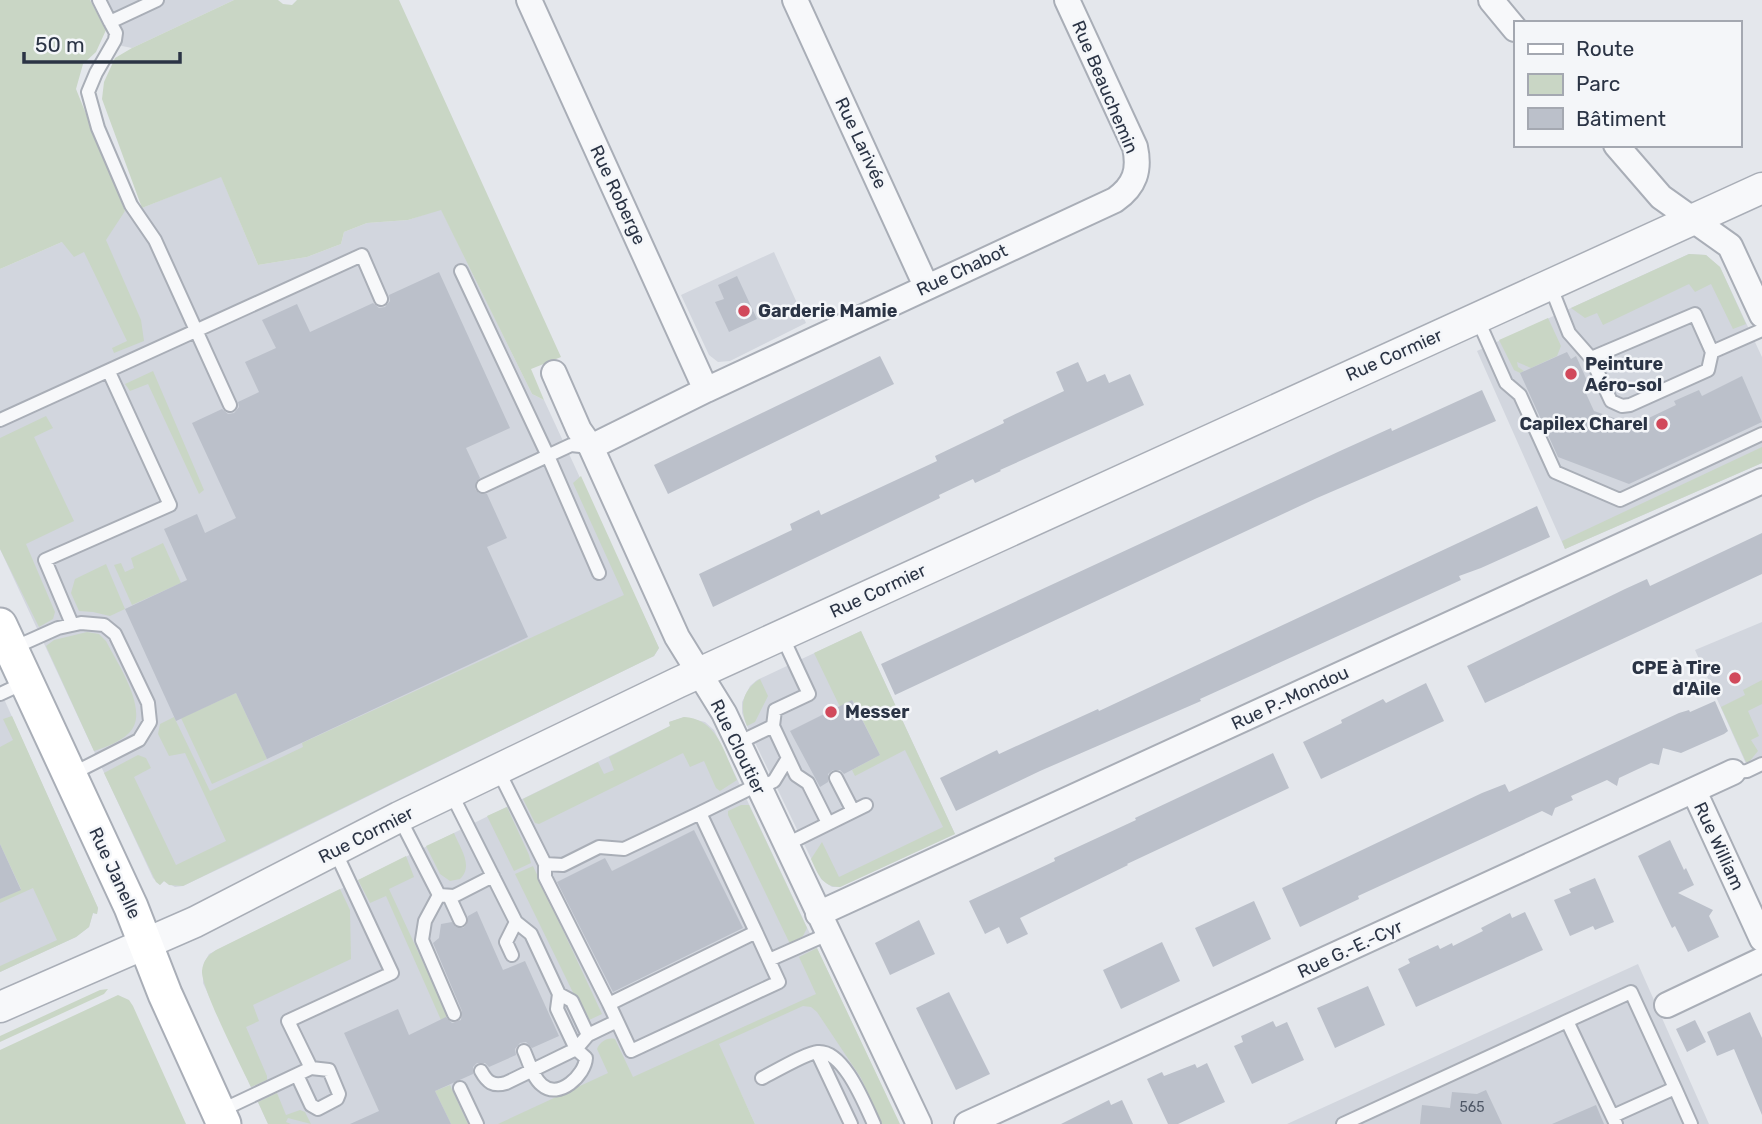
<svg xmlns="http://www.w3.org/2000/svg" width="1762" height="1124" font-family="Rubik,sans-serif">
  <rect width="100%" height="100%" fill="#e4e7ec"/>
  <!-- built -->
  <path fill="#d2d6de" d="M90,0H234L132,48L117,45L110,38Z
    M221,176L258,265L307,257L341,244L344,232L367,223L408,220L441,209L532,394L544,400L659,648L654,656L240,859L183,886L175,887L164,881L160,885L153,878L0,549V269L62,242L101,229L125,211L142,208Z
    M774,252L806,323L730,361L718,362L709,355L681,295Z
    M1689,254L1706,255L1720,267L1762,357V463L1565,549L1477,351Z
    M1762,622V772L1752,777L1695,650Z
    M861,631L955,834L840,887H832L821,879L746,724L742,713V702L750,686L757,680Z
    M0,690L98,908L97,914L93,913L89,927L76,937L0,972Z
    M684,717L705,722L714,730L887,1097L861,1109L867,1124H755L721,1050L560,1124H268L203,983L204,963L209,954L670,726L669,722Z
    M1638,964L1709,1124H1287Z"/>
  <!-- green -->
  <path fill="#c9d6c5" d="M0,0H90L106,30L96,52L83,64L76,89L125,211L106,240L141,320L144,341L114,353L112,348L127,341L84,252L74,257L62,242L0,269Z
    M234,0H278L283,4L292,5L297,0H399L561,357L531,369L544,400L532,394L441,210L408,220L367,223L344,232L341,244L307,257L258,265L221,177L142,208L102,99L104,82L115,58L132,48Z
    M1689,254L1706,255L1720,267L1746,324L1733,329L1711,284L1695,292L1689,284L1603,325L1597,313L1585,318L1571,308Z
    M1548,318L1561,346L1557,356L1531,368L1517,362L1518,367L1524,371L1520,373L1514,370L1499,340Z
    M153,371L204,490L199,494L148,384L130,391L125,384Z
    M46,416L53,428L34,437L74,521L26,544L55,612L53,619L39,627L0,549V438Z
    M1762,447V463L1565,549L1562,541Z
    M581,476L659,648L654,656L183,886L169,885L164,881L160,885L156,882L104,773L138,755L146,758L151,768L134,777L176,865L226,841L185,753L169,756L158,734L160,724L174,717L210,791L303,747L302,743L624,595L573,483Z
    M163,543L181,583L132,605L114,565L121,563L125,572L134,568L131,558Z
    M106,564L125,609L110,616L93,612L79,611L71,593L75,579Z
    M861,631L955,834L840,887C822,887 818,874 811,859L822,842L839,877L943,827L905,750L855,776L852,770L880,755L853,701L840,707L814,653Z
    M87,632L99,634L106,641C117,663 151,712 129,733C120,742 106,747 94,751L46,646L54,640Z
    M760,679L768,696L755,722L747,726C739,707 742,690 760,679Z
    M1762,680V704L1748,711L1759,736L1751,740L1758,751L1749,762H1746L1721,707L1745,695L1743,690Z
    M236,693L267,759L212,784L181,718Z
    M12,716L98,908L97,914L93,913L89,927L76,937L0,972V966L57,940L33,888L0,903V899L21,889L0,844V747L13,740L3,719Z
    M684,717C718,719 724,753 737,780L720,791L716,788L704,761L690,767L683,753L539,824L535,823L523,799L598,762L604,774L614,770L609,757L670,726L669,722Z
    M741,805H749L807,928L803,936L790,944L728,815V811Z
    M507,807L529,855L531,863L514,871L487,816Z
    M454,833C460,848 474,866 460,879L450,881L440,874L426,846Z
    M406,856L414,877L389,889L448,1016L441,1020L386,896L370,903L358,880Z
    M533,866L602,1014L587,1021L515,874Z
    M340,889L350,910L351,959L253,1005L259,1021L246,1027L267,1076V1080L251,1087C241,1066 201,988 202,971C203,961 208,955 216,950Z
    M817,948L900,1124H882L861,1078L817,1012L811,1007L803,1006L719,1044L755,1124H498L608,1073L597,1049C600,1042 607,1037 615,1039L633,1077L816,994L799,957Z
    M108,989L104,994L0,1042V1036L100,990Z
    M118,995L129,1000L133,1006L186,1124H0V1050Z
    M450,1085L468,1124H451L435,1091Z
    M277,1093L286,1115L300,1110L305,1112L311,1124L288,1118L286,1122L291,1124H268L258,1102Z"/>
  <!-- building -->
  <path fill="#bbc0ca" d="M439,272L510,428L466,448L480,478L476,482L475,489L479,493L487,494L507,538L487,547L528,637L267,759L236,693L176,721L125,609L187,580L164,529L197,514L205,533L236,518L192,423L222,409L228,414L234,413L239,407L238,402L259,392L245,362L276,348L262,320L297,304L310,332L373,303L379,308L385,307L390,301L389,295Z
    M737,276L757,319L729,332L715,302L724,299L718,285Z
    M1567,352L1571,359L1576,356L1589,385L1583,387L1594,411L1634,425L1676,405L1674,401L1699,390L1702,396L1742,376L1762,422L1629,484L1558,457L1520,373Z
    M880,356L894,384L668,494L654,465Z
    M1078,362L1087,382L1105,374L1109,383L1130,374L1144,405L1000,470L1001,471L975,483L973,479L958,486L939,495L940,498L713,607L699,574L792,530L790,524L819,510L821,515L937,461L935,456L1004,423L1003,420L1064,391L1056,372Z
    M1482,390L1496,421L1317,498L895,695L881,664L1340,451L1391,428L1392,431Z
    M1537,506L1550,537L1481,568L1459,576L1461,580L1200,699L1201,701L1040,771L956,811L940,778L997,750L999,754L1098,709L1099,711Z
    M1762,533V574L1485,703L1467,666L1625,589L1647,579L1650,586Z
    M1426,683L1444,721L1321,779L1303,742L1342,723L1341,720L1383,699L1386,703Z
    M852,700L880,755L844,774L840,770H833L828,774V782L820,787L790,731Z
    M1715,701L1728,731L1724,734L1681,753L1663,748L1659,765L1651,763L1619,778L1617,786L1607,780L1571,796L1573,800L1555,808L1552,816L1542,811L1358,896L1359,899L1300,927L1282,888L1482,793L1505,784L1509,792L1679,713L1689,710L1690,712Z
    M1273,753L1289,788L1127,864L1128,865L1020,918L1028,934L1007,944L999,927L985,934L969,901L1055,861L1054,858L1136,820L1135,818Z
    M694,830L743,928L613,992L557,882L605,858L612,871Z
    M1670,840L1684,870L1686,868L1694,885L1678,893L1713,910L1709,916L1719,937L1688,952L1675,926L1672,928L1659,901L1638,856Z
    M0,844L21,890L0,899Z
    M1595,878L1614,922L1595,930L1593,926L1570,936L1554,900L1571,893L1569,889Z
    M1254,901L1271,939L1213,967L1195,928Z
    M477,911L503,970L525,961L559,1036L532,1048L526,1042L520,1043L515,1049L516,1055L489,1067L485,1063H477L473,1067V1074L435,1091L451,1124H350L379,1111L344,1033L398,1009L409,1035L446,1017L452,1023L461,1020L462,1011L433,943L439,938L441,924L452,922L456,927L463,928L467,924L468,916Z
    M1525,912L1543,950L1416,1007L1398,969L1410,963L1408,959L1438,945L1440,949L1452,943L1453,946L1483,931L1481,928L1510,913L1512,918Z
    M919,920L935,954L890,975L875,943Z
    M1162,942L1180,981L1121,1009L1103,970Z
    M1368,986L1385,1025L1335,1048L1317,1008Z
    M949,992L990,1074L956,1090L916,1008Z
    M1750,1012L1762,1038V1115L1734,1049L1717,1056L1707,1032Z
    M1695,1020L1706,1042L1687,1052L1676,1029Z
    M1273,1021L1276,1027L1287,1022L1304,1060L1252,1084L1234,1046L1243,1042L1241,1036Z
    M1207,1063L1225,1102L1178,1124H1168L1147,1079L1162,1072L1164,1076L1195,1064L1197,1068Z
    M1486,1090L1502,1124H1420L1422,1105L1450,1108L1452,1092L1477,1094Z
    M1109,1100L1111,1105L1122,1100L1133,1124H1061Z
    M1596,1105L1604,1124H1552Z"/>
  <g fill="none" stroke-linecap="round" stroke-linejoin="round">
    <!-- service casing -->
    <g stroke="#a9aeb7" stroke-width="16">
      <path id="service" d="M99,0L110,22L157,0
        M110,22L116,33L115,40L96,73L88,92L98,128L131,205L155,240L230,405
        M461,271L548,456L599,573
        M1550,285L1569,333L1591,358L1695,314L1712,352L1762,330
        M1477,318L1506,383L1520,395L1555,472L1620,500L1762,434
        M1591,358L1611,401L1622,406L1630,405L1708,370L1712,352
        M0,420L362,255L381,299
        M483,486L571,445L590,447
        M72,624L45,560L170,505L109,372
        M782,636L809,694L775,710L773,726L796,775L808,783L828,823
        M11,649L58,628L81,623L104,625L115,634L148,703L150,722L139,740L70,775
        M0,694L26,682
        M738,743L773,726
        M498,770L545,864L563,865L599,847L624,849L700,813
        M1733,772L1747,771L1762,764
        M836,778L853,811
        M759,788L774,781L788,758
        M451,793L516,922L531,934L559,994L557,1009L576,1049L586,1058C585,1075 559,1100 542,1085C533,1078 529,1062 524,1051
        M399,817L439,895L454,896L493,876
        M785,845L866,805
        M545,864V877L609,1004
        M439,895L425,921L422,940L454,1014
        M449,896L460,920
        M756,932L779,982L631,1051L609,1004Z
        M756,932L700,813L757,785
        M512,955L506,942L516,922
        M769,960L828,934
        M559,994L572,1001L588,1035
        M1567,1021L1631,992L1675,1088
        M817,1052L851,1124
        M481,1071C487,1082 493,1087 506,1083L576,1049L588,1035L617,1021
        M297,1075L311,1105L318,1109L337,1099L339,1094L329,1070L311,1068
        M762,1078C774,1072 808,1052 818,1052C844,1050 865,1105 874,1124
        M460,1088L477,1124
        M220,1111L311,1068L288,1021L392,973L335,851
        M1613,1116L1675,1088L1691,1124
        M1343,1124L1567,1021L1616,1124"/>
    </g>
    <!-- minor casing -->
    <g stroke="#a9aeb7" stroke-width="28">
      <path id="minor" d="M529,0L706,390
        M795,0L926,286
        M1491,0L1515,29
        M1616,145L1661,197L1730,246L1762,315
        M554,373L579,430L591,447L677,637L724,713L919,1124
        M591,447L706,390L1115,200C1135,186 1140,170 1135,147L1067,0
        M1694,791L1762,939
        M818,914L1762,481
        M1667,1005L1762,960
        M967,1124L1733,772"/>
    </g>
    <!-- tertiary casing -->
    <g stroke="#a9aeb7" stroke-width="33">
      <path id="tertiary" d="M0,1007L195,922L399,817L677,683L1762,188"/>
    </g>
    <!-- secondary casing -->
    <g stroke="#a9aeb7" stroke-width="37">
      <path id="secondary" d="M0,625L131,907L165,994L224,1124"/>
    </g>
    <!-- service -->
    <use href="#service" stroke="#f7f8fa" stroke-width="12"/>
    <!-- minor -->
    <use href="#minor" stroke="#f7f8fa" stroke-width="24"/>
    <!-- tertiary -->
    <use href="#tertiary" stroke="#f7f8fa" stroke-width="30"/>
    <!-- secondary -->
    <use href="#secondary" stroke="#fff" stroke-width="33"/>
  </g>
  <!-- markers -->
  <g fill="#d1495b" stroke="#f4f6f9" stroke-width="2.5">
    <circle cx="744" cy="311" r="7"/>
    <circle cx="1571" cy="374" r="7"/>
    <circle cx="1662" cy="424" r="7"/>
    <circle cx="1735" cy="678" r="7"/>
    <circle cx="831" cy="712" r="7"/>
  </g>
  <g text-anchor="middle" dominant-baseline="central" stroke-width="5" stroke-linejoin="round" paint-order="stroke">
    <!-- number labels -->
    <g font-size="14" fill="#4f5766">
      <text x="1472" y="1107">565</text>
    </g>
    <!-- street labels -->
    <g font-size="18" fill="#2b3445" stroke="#f4f6f9">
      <text transform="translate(1105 87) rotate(67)">Rue Beauchemin</text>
      <text transform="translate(861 143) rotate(65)">Rue Larivée</text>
      <text transform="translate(618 195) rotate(65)">Rue Roberge</text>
      <text transform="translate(962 270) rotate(-25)">Rue Chabot</text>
      <text transform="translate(1394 355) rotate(-24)">Rue Cormier</text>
      <text transform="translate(878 591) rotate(-25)">Rue Cormier</text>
      <text transform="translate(1290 698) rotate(-25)">Rue P.-Mondou</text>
      <text transform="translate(738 747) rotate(64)">Rue Cloutier</text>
      <text transform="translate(366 835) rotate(-27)">Rue Cormier</text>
      <text transform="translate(1719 846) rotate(65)">Rue William</text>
      <text transform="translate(115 873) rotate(65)">Rue Janelle</text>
      <text transform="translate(1350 949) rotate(-25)">Rue G.-E.-Cyr</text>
    </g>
    <!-- poi labels -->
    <g font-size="18" font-weight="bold" fill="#2b3445" stroke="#f4f6f9" text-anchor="start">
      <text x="758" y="311">Garderie Mamie</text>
      <text x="1585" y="364">Peinture<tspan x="1585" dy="21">Aéro-sol</tspan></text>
      <text x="1648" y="424" text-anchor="end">Capilex Charel</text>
      <text x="1721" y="668" text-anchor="end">CPE à Tire<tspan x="1721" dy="21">d'Aile</tspan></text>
      <text x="845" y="712">Messer</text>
    </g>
  </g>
  <!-- legend -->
  <rect x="1514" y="21" width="228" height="126" fill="#f4f6f9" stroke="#a4a8b1" stroke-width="2"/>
  <rect x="1528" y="44" width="35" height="10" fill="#ffffff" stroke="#a4a8b1" stroke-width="2"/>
  <text x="1576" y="56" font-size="21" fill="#2b3445">Route</text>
  <rect x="1528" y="74" width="35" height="21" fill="#c9d6c5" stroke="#a4a8b1" stroke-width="2"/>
  <text x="1576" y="91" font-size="21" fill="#2b3445">Parc</text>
  <rect x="1528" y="108" width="35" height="21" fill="#bbc0ca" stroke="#a4a8b1" stroke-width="2"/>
  <text x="1576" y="126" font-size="21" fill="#2b3445">Bâtiment</text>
  <!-- scale -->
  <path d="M24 52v10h156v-10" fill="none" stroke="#2b3445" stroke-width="3.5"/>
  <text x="35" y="52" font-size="21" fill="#2b3445" stroke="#f4f6f9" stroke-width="5" paint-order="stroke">50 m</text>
</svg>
